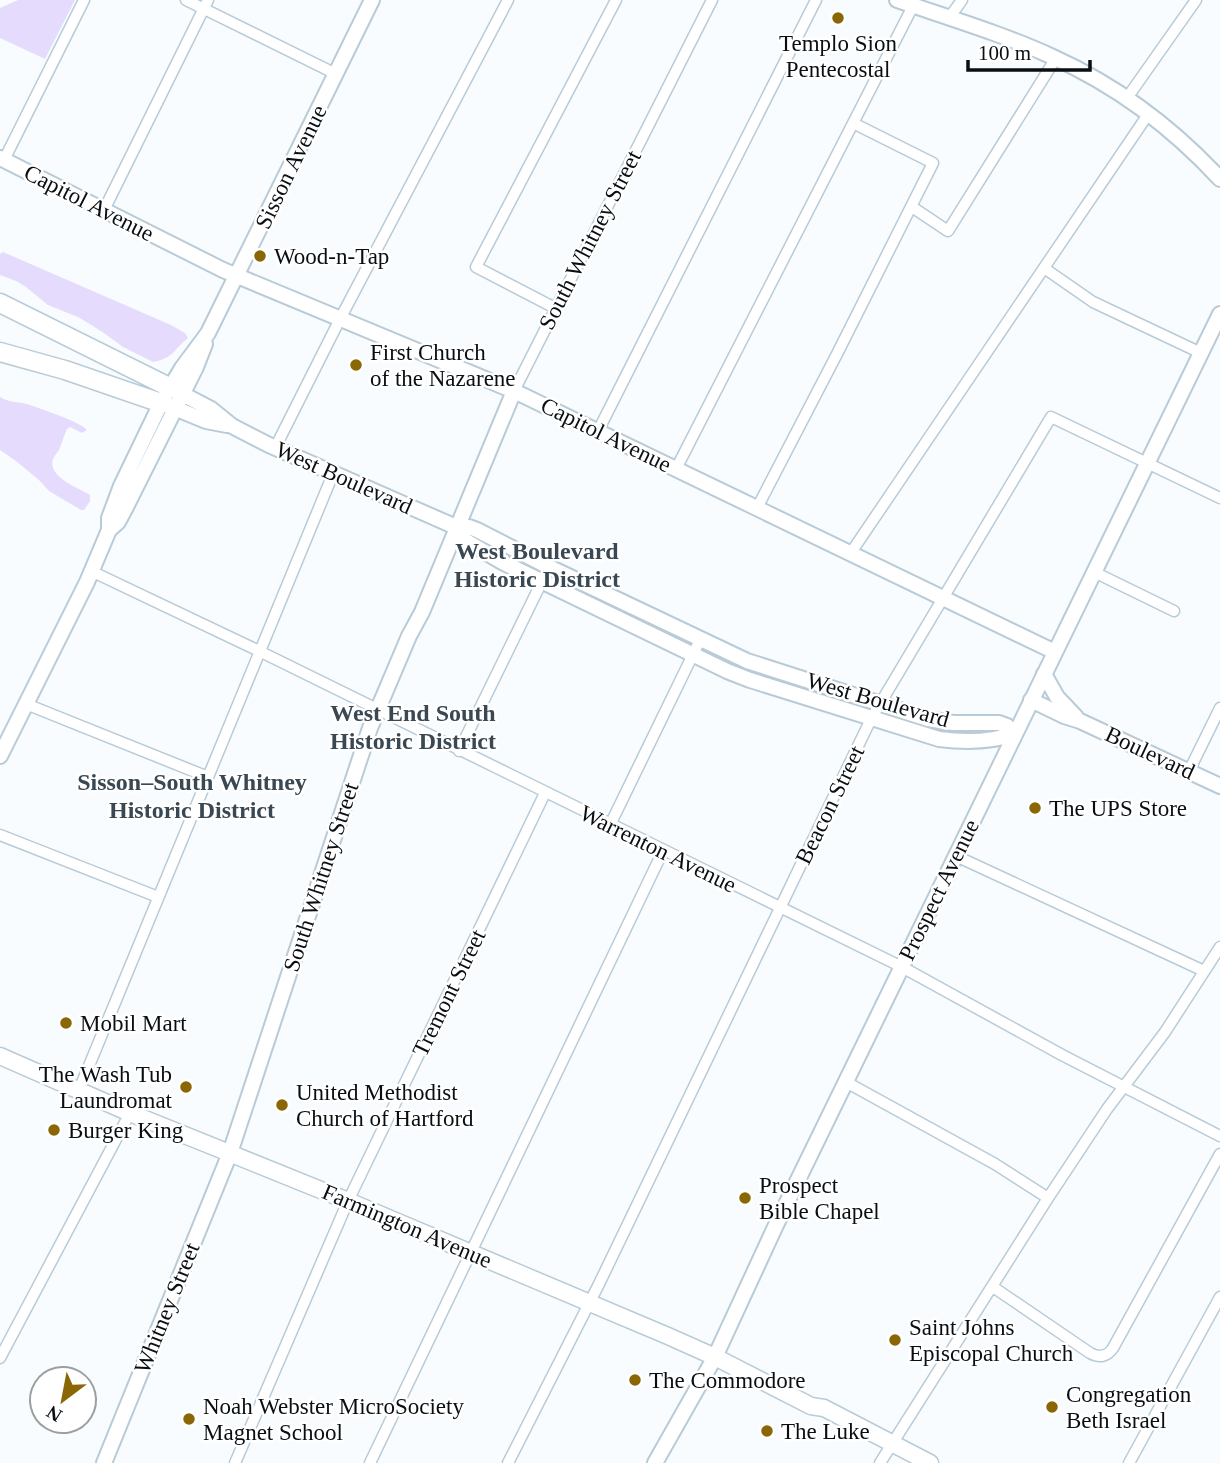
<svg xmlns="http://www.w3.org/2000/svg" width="1220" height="1463" font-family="'Times New Roman',serif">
  <rect width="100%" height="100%" fill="#f8fcff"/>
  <!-- green -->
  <path fill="#e5dcfd" d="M18,0H75L45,59L0,38V8Z
    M3,252L171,325L185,333L188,338C174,349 174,358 153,362L123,347L104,333L80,318L48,305L26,287L16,281L0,275V254Z
    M0,397C8,402 18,402 27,404C39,408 81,422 87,430L82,433L70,427L67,429C64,436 62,443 59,450C57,453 54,456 53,459C47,477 79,488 90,495V501L84,510H81L49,491L39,480L16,461L0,450Z"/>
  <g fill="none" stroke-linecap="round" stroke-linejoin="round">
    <!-- minor casing -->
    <g stroke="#b8cbd7" stroke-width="13">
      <path id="minor" d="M186,0L336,74
        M949,18L962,0
        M1127,98L1196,0
        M4,160L84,0
        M912,207L948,231L1056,58
        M104,210L208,0
        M1044,268L1093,302L1201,353
        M555,308L476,267L616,0
        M514,391L712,0
        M598,431L816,0
        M275,448L340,319L508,0
        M676,469L913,6
        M757,508L838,352L933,163L853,123
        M850,554L1149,113
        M91,571L259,651L902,967L1062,1055L1220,1136
        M1094,572L1174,611
        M26,704L208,777
        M459,751L549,567
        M1189,771L1220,708
        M610,825L700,640
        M0,835L158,897
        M956,856L1204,971
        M846,1082L995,1164L1048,1198
        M79,1090C165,885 248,679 333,474
        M993,1287L1090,1353C1099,1358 1107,1357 1113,1348L1220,1154
        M0,1358L130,1113
        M235,1463L348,1201L545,793
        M370,1463L663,851
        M508,1463L599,1284L871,719L1051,417L1220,498
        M880,1463L1048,1198L1107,1109L1165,1032L1220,947
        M1129,1463L1220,1297"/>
    </g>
    <!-- secondary casing -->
    <g stroke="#b8cbd7" stroke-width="18">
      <path id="secondary" d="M897,0C949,18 1003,34 1053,57C1117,86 1172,127 1220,179
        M0,158L223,270L514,391L1055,652
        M169,387L211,409L232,426L269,445L456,527H469L477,530L549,567L747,661L928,719L953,723H999L1007,726L1014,734C991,742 963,742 939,739L750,680L727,671L502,562L466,541L460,536L456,527
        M167,405L206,421L227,425
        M109,530V518L121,486L161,403L182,368L208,333L372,0
        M1044,674L1057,697L1076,717
        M1031,700L1064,716L1080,721L1220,786
        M0,756L87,582L109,530L118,522L125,509L196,367L205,344
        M104,1463L230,1153L370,728L409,636L422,612L514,391
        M655,1463L715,1357L776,1225L1220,314"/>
    </g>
    <!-- primary casing -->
    <g stroke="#b8cbd7" stroke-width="19">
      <path id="primary" d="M0,1056L130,1113L348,1201L668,1336L715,1357L811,1406L824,1408L930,1463"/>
    </g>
    <!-- motorway casing -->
    <g stroke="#b8cbd7" stroke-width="21">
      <path id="motorway" d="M0,303L169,387
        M0,352L65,370L161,403"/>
    </g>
    <!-- minor -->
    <use href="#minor" stroke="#fff" stroke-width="10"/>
    <!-- secondary -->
    <use href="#secondary" stroke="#fff" stroke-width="14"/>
    <!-- primary -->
    <use href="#primary" stroke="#fff" stroke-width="16"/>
    <!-- motorway -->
    <use href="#motorway" stroke="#fff" stroke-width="18"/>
  </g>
  <!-- markers -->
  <g fill="#8a6604" stroke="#fff" stroke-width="2.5">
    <circle cx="838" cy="18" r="7"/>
    <circle cx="260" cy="256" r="7"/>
    <circle cx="356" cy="365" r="7"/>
    <circle cx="1035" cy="808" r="7"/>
    <circle cx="66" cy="1023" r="7"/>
    <circle cx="186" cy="1087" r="7"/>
    <circle cx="282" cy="1105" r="7"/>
    <circle cx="54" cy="1130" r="7"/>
    <circle cx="745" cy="1198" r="7"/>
    <circle cx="895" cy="1340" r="7"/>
    <circle cx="635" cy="1380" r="7"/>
    <circle cx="1052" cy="1407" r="7"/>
    <circle cx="189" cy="1419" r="7"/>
    <circle cx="767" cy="1431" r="7"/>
  </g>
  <g text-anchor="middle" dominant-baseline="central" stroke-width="5" stroke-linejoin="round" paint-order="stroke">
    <!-- poi labels -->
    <g font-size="23" fill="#080e12" stroke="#fff" text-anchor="start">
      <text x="838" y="43" text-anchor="middle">Templo Sion<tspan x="838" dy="26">Pentecostal</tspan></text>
      <text x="274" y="256">Wood-n-Tap</text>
      <text x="370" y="352">First Church<tspan x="370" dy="26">of the Nazarene</tspan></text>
      <text x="1049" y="808">The UPS Store</text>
      <text x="80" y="1023">Mobil Mart</text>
      <text x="172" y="1074" text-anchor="end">The Wash Tub<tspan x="172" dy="26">Laundromat</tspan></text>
      <text x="296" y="1092">United Methodist<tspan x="296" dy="26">Church of Hartford</tspan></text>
      <text x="68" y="1130">Burger King</text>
      <text x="759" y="1185">Prospect<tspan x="759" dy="26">Bible Chapel</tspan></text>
      <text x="909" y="1327">Saint Johns<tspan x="909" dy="26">Episcopal Church</tspan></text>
      <text x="649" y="1380">The Commodore</text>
      <text x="1066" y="1394">Congregation<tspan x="1066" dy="26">Beth Israel</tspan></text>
      <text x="203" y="1406">Noah Webster MicroSociety<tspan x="203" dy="26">Magnet School</tspan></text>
      <text x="781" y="1431">The Luke</text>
    </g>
    <!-- street labels -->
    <g font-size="23" fill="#080e12" stroke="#fff">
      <text transform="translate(291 167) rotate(-64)">Sisson Avenue</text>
      <text transform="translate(89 203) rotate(27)">Capitol Avenue</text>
      <text transform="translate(590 240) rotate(-63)">South Whitney Street</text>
      <text transform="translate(606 435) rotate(26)">Capitol Avenue</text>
      <text transform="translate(344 478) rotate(24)">West Boulevard</text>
      <text transform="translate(878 700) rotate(16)">West Boulevard</text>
      <text transform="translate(1150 753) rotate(25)">Boulevard</text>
      <text transform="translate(830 805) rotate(-64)">Beacon Street</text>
      <text transform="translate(658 849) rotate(26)">Warrenton Avenue</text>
      <text transform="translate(321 877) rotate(-72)">South Whitney Street</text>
      <text transform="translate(939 890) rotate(-64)">Prospect Avenue</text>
      <text transform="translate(449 993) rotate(-64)">Tremont Street</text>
      <text transform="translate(407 1226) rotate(23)">Farmington Avenue</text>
      <text transform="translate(167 1308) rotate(-68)">Whitney Street</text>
    </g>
    <!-- neighbourhood labels -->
    <g font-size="24" font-weight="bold" fill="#394852" stroke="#fff">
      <text x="537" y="551">West Boulevard<tspan x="537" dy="28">Historic District</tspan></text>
      <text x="413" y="713">West End South<tspan x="413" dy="28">Historic District</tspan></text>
      <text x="192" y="782">Sisson–South Whitney<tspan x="192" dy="28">Historic District</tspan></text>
    </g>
  </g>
  <!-- north arrow -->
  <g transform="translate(63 1400) rotate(212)"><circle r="33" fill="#ffffff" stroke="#9c9fa0" stroke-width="2"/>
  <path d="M0-5L12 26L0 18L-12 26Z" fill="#8a6604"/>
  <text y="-10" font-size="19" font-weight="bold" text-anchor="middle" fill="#080e12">N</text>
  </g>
  <!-- scale -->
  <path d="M968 60v10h122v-10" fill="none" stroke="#080e12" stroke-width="3.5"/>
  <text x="978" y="60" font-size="21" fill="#080e12" stroke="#ffffff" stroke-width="5" paint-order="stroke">100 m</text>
</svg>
